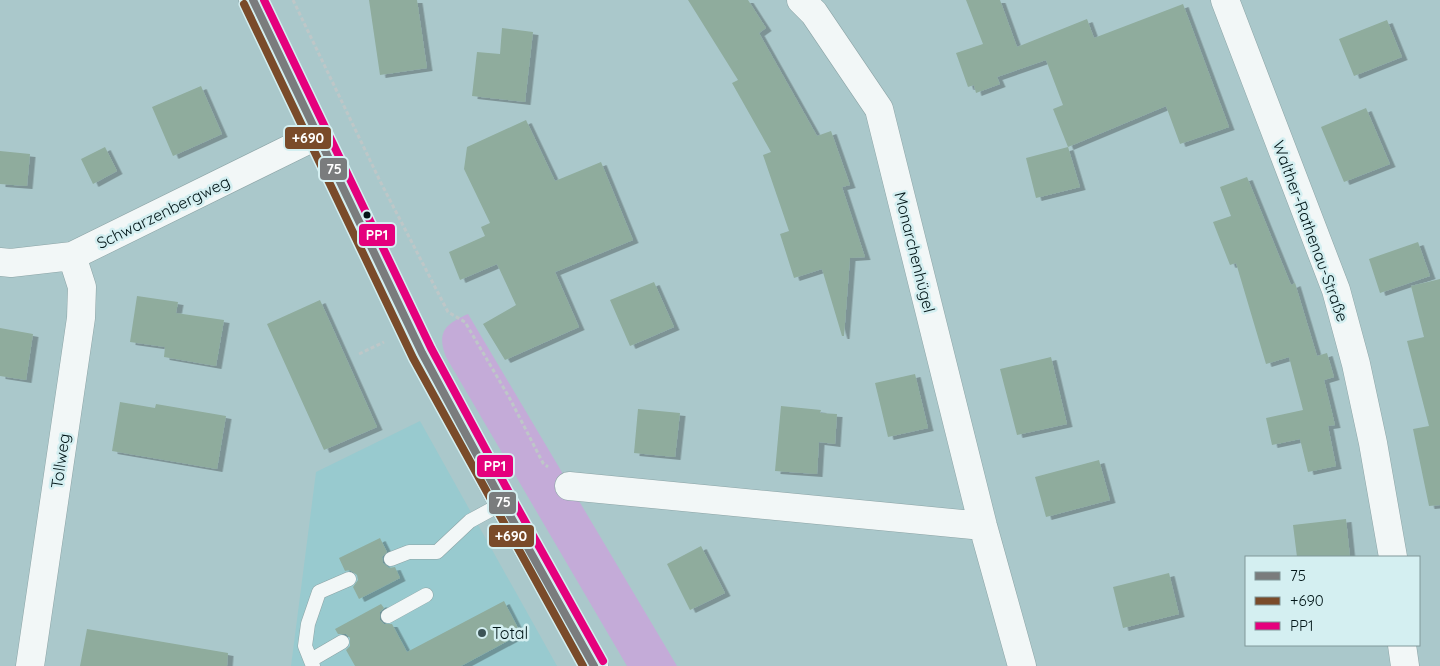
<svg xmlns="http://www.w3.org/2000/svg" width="1440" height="666" font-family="Quicksand,sans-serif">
  <defs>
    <filter id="shadow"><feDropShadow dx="5.5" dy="3" stdDeviation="0" flood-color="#0004"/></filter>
  </defs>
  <rect width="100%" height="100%" fill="#aac8cb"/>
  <!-- built -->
  <path fill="#98cacf" d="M420,421L557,666H291L316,472Z"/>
  <!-- green -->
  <path fill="#c4abd8" d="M468,314L677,666H627L446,357C436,331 446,324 468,314Z"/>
  <!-- building -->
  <path fill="#8fac9d" filter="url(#shadow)" d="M369,0H417L427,68L380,75Z
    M688,0H748L766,28L759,33L817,136L831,131L850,185L842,187L865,257L850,258L844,336H842L822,269L794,278L780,234L789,231L763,155L771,152L732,83L738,80Z
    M966,0H1000L1017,47L1087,19L1094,38L1183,4L1229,127L1180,144L1166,106L1068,147L1053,109L1063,105L1046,60L997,77L1000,84L976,93L974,85L968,87L956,53L983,44Z
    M1387,20L1402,57L1354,76L1339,39Z
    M502,28L533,32L525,102L472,96L477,52L500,54Z
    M201,86L222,134L173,156L152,107Z
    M1366,108L1390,164L1344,182L1321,127Z
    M526,120L555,181L601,162L633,240L555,272L579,327L505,360L483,324L516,305L497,264L460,280L449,252L485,236L481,227L490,223L464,169L467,147Z
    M105,147L117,171L93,184L81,159Z
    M1068,147L1080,187L1036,198L1026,158Z
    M0,151L30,154L27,186L0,184Z
    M1247,177L1291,285L1295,283L1317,356L1327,353L1334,377L1324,380L1335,425L1328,426L1336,466L1308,472L1300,439L1272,445L1266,418L1303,410L1289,357L1266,364L1236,263L1230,265L1213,222L1231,216L1220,187Z
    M1418,242L1430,276L1380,293L1369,259Z
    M1440,279V505L1429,506L1413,429L1429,426L1407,341L1424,337L1411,286Z
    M654,282L674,327L630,346L610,300Z
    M137,296L178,302L176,313L224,320L216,366L164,357L165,347L130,342Z
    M320,300L377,427L324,450L267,324Z
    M0,328L33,334L26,380L0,376Z
    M1051,357L1067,424L1017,435L1000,369Z
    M915,374L928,428L888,437L875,383Z
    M120,402L155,408L156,404L226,416L217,469L112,451Z
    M781,406L821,410L820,413L837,414L835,444L819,442L817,474L775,471Z
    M638,409L680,413L675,457L634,453Z
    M1099,460L1110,500L1046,517L1035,477Z
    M1346,519L1350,557H1297L1293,525Z
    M380,538L387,552L382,557L383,563L389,568L395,567L400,578L359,599L353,587L358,580L357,575L350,570L345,571L339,558Z
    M701,546L725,593L690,610L667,564Z
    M1169,573L1179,614L1123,628L1113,587Z
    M504,601L521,634L461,666H355L346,650L350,646V638L346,634H338L335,629L381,604L384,608L380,612V620L384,624H392L407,652Z
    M87,629L228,653L227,666H80Z"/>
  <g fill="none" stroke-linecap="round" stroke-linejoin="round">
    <!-- service casing -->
    <g stroke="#8ca4a6" stroke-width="15">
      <path id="service" d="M391,559L409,552H437L470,521L503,503
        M388,616L426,595
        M311,660L342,642
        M313,666L305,646L308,624L319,592L349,579"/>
    </g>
    <!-- minor casing -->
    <g stroke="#8ca4a6" stroke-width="29">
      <path id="minor" d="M801,0L814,13L879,109L983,526L1022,666
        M1225,0L1336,290L1356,364L1373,443L1393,557
        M0,262L11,263L72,256L318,135
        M569,486L983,526
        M1402,645L1405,666
        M30,666L81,318L82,287L72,256"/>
    </g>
    <!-- primary casing -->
    <g stroke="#8ca4a6" stroke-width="29">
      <path id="primary" d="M253,0L422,353L503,503L594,666"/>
    </g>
    <!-- path -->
    <path stroke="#bec7c8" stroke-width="3" stroke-dasharray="4 2.5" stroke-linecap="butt" d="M293,0L380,181L448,312L465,322L509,397L543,463L548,467
      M359,354L384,342"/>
    <!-- service -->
    <use href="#service" stroke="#f2f7f7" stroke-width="14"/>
    <!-- minor -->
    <use href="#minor" stroke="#f2f7f7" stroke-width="28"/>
    <!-- primary -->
    <use href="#primary" stroke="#f2f7f7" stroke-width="28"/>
    <!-- bus-1 casing -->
    <g stroke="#d4eff1" stroke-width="11">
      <path id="bus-1" d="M253,0L422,353L503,503L594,666"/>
    </g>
    <!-- bus-2 casing -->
    <g stroke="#d4eff1" stroke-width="11">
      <path id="bus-2" d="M244,4L413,358L583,666"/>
    </g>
    <!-- bus-3 casing -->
    <g stroke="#d4eff1" stroke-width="11">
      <path id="bus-3" d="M264,0L431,348L512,498L603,661"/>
    </g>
    <!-- bus-1 -->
    <use href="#bus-1" stroke="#7a7c7d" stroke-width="8"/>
    <!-- bus-2 -->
    <use href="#bus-2" stroke="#7a4b2a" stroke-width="8"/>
    <!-- bus-3 -->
    <use href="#bus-3" stroke="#e5007d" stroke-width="8"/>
  </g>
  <!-- markers -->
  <circle fill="#011517" stroke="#d4eff1" stroke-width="2" cx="367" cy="215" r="4.5"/>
  <circle fill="#3c5456" stroke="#d4eff1" stroke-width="2" cx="482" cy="633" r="5"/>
  <g text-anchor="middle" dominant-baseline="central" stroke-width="5" stroke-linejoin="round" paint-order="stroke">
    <!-- street labels -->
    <g font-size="16" fill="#011517" stroke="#d4eff1">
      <text transform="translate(163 212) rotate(-26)">Schwarzenbergweg</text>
      <text transform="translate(1311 231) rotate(70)">Walther-Rathenau-Straße</text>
      <text transform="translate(915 252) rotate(76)">Monarchenhügel</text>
      <text transform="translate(60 461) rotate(-82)">Tollweg</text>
    </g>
    <!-- poi labels -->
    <g font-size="16" fill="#011517" stroke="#d4eff1" text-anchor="start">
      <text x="492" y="633">Total</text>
    </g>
  </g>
  <g stroke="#d4eff1" stroke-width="2">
    <rect x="284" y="126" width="48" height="24" rx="5" fill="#7a4b2a"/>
    <rect x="319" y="157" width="29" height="24" rx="5" fill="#7a7c7d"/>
    <rect x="358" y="223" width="38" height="24" rx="5" fill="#e5007d"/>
    <rect x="476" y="454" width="38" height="24" rx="5" fill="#e5007d"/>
    <rect x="488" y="491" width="29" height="24" rx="5" fill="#7a7c7d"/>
    <rect x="488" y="524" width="47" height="24" rx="5" fill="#7a4b2a"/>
  </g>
  <g font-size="14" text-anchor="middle" font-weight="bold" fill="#fff">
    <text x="308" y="143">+690</text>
    <text x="334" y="174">75</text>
    <text x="377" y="240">PP1</text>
    <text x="495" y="471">PP1</text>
    <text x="503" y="507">75</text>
    <text x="511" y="541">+690</text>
  </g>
  <!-- legend -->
  <rect x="1245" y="556" width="175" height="90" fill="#d4eff1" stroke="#80989a"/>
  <rect x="1255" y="572" width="25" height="8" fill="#7a7c7d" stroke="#80989a"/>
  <text x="1290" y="581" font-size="15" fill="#011517">75</text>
  <rect x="1255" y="597" width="25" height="8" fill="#7a4b2a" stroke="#80989a"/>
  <text x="1290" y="606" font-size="15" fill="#011517">+690</text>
  <rect x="1255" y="622" width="25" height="8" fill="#e5007d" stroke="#80989a"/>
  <text x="1290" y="631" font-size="15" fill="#011517">PP1</text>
</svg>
